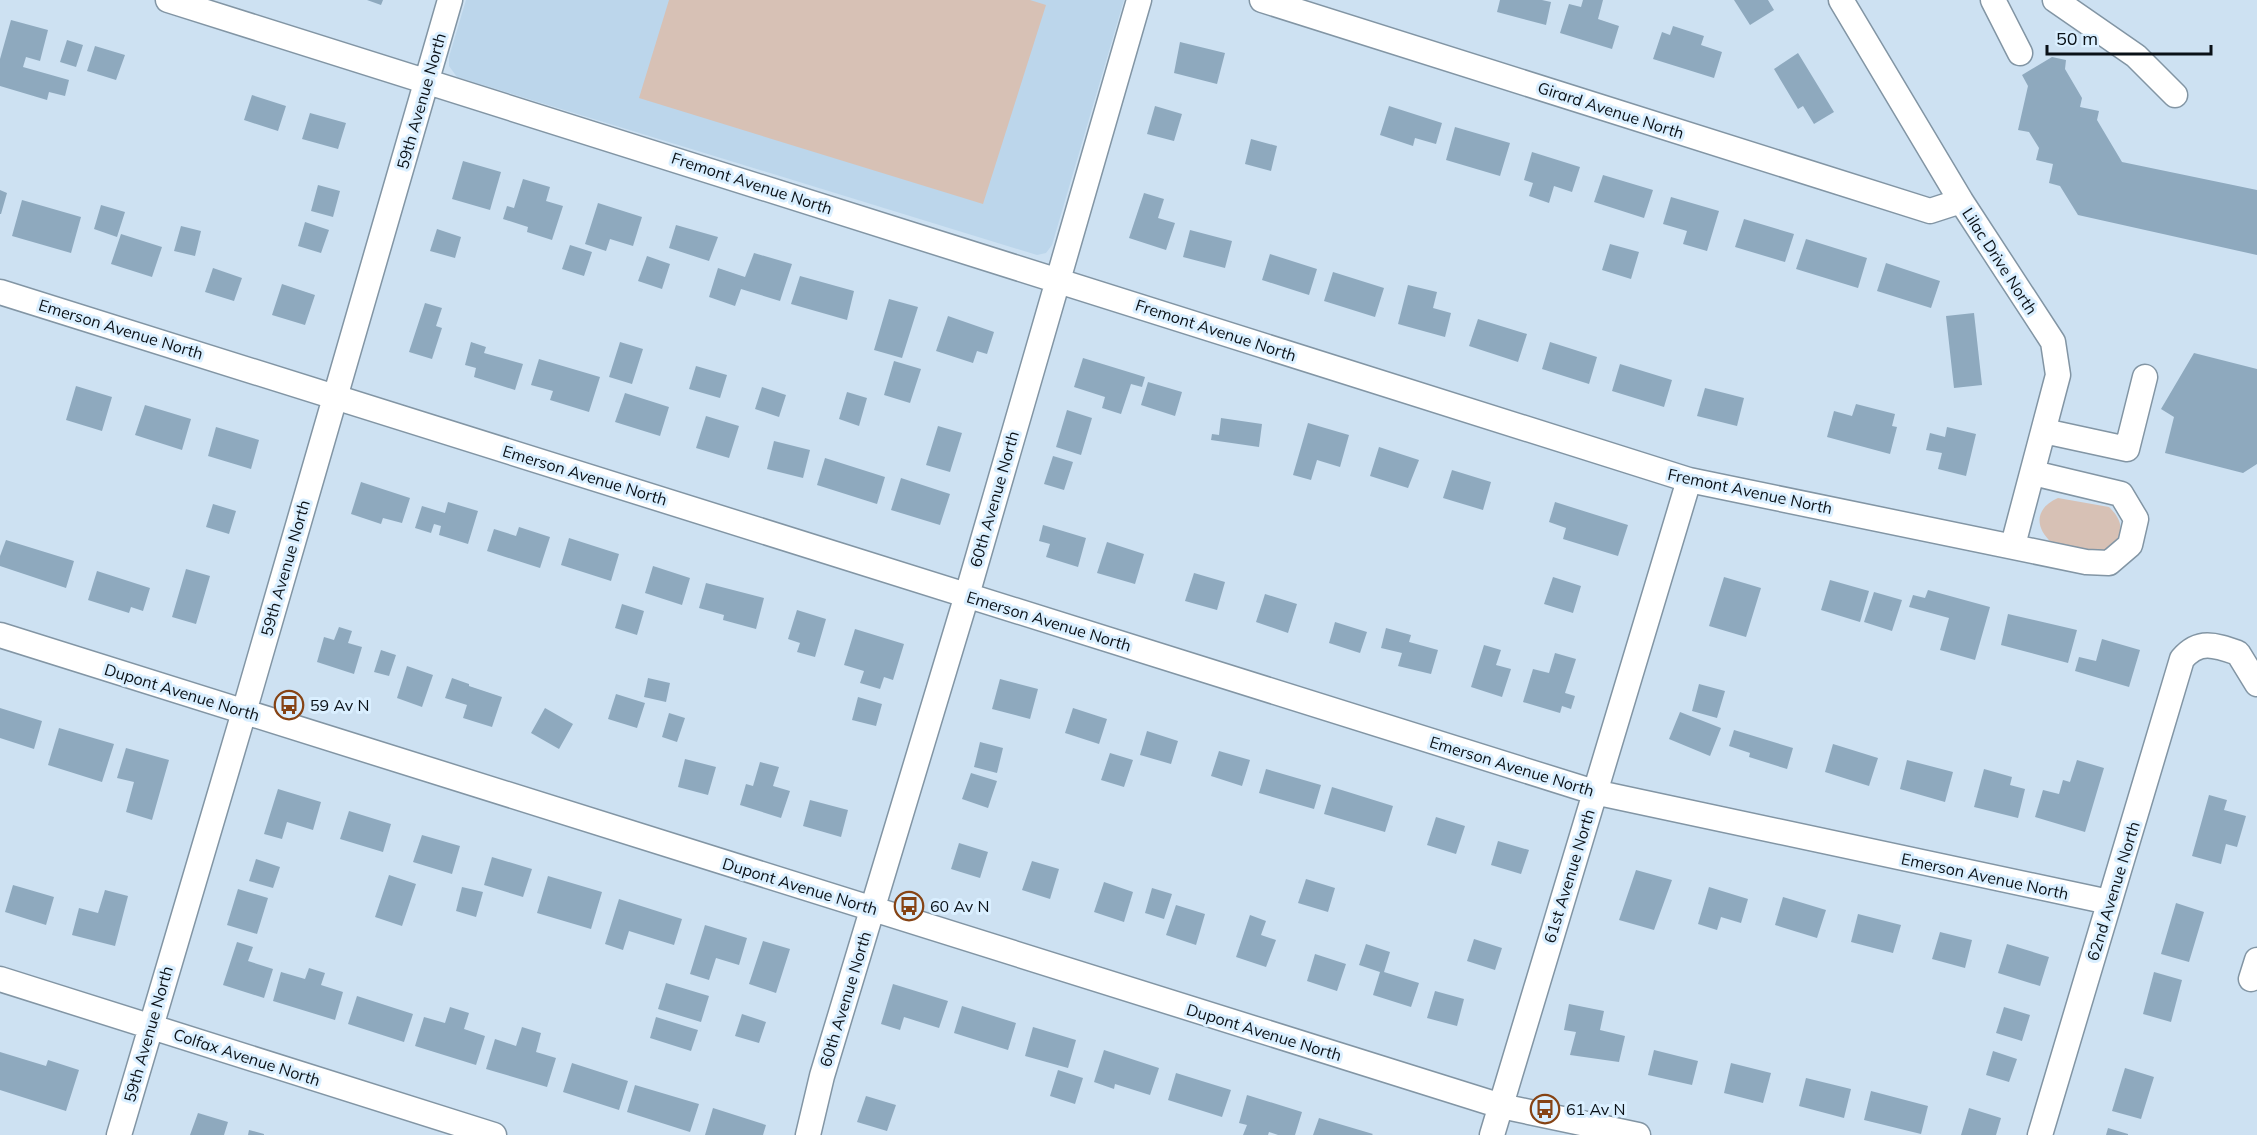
<svg xmlns="http://www.w3.org/2000/svg" width="2257" height="1135" font-family="Mulish,sans-serif">
  <rect width="100%" height="100%" fill="#cde1f2"/>
  <!-- built -->
  <path fill="#bcd6eb" d="M466,0H1124L1052,245L1046,253L1037,255L457,77L449,66V57Z"/>
  <!-- green -->
  <path fill="#d7c1b5" d="M669,0H1030L1046,5L983,204L639,98Z
    M2058,498L2109,507C2128,525 2121,539 2105,554L2052,543C2034,527 2035,508 2058,498Z"/>
  <!-- building -->
  <path fill="#8ea9be" d="M367,0H383L381,5Z
    M1500,0H1542L1551,2L1546,25L1497,12Z
    M1583,0H1603L1598,19L1619,26L1612,49L1560,33L1569,4L1581,7Z
    M1734,0H1768L1774,10L1750,25Z
    M11,20L48,30L40,61L26,57L23,67L69,80L65,96L49,92L47,100L0,86V59Z
    M1673,26L1704,36L1701,45L1722,52L1714,78L1653,59L1662,32L1670,35Z
    M67,40L83,45L76,67L60,62Z
    M1180,42L1225,53L1217,84L1174,73Z
    M95,46L125,55L116,80L87,71Z
    M1798,53L1834,112L1814,124L1803,106L1798,109L1774,69Z
    M2052,57L2066,60L2065,69L2082,98L2080,107L2099,111L2097,120L2122,162L2257,190V255L2078,215L2060,186L2049,183L2053,164L2036,160L2039,148L2029,132L2018,130L2028,86L2022,75Z
    M252,95L286,106L278,131L244,120Z
    M1155,106L1182,114L1174,141L1147,134Z
    M1389,106L1442,123L1436,144L1415,138L1413,146L1380,135Z
    M310,113L346,123L338,149L302,139Z
    M1455,127L1510,143L1500,176L1446,160Z
    M1251,139L1277,146L1271,171L1245,164Z
    M1532,152L1580,167L1572,192L1554,186L1549,203L1529,196L1533,183L1524,180Z
    M463,161L501,172L490,210L452,199Z
    M1603,175L1653,190L1644,218L1594,202Z
    M523,179L550,187L546,201L563,206L552,240L527,232L528,227L503,219L507,206L514,208Z
    M318,185L340,191L333,217L311,211Z
    M0,190L7,193L1,214H0Z
    M1144,193L1164,199L1158,218L1175,223L1166,250L1129,238Z
    M1671,197L1719,211L1707,251L1683,244L1687,231L1663,224Z
    M22,200L81,217L71,253L12,236Z
    M598,203L642,217L633,246L610,239L606,251L585,244Z
    M101,205L125,212L117,237L94,229Z
    M1744,219L1794,234L1785,262L1735,247Z
    M305,222L329,230L321,253L298,246Z
    M676,225L718,237L709,261L669,248Z
    M181,226L201,231L195,256L174,251Z
    M437,229L461,237L455,258L430,251Z
    M1190,230L1232,241L1225,268L1183,257Z
    M121,234L162,247L152,277L111,264Z
    M1806,239L1867,258L1858,288L1796,269Z
    M1610,244L1639,252L1631,279L1602,270Z
    M570,245L592,252L584,276L562,269Z
    M754,253L792,264L780,301L741,289L735,306L709,297L718,268L745,277Z
    M1270,254L1317,269L1309,295L1262,280Z
    M647,256L670,264L662,289L638,281Z
    M1886,263L1940,281L1931,308L1877,291Z
    M213,268L242,278L234,301L205,292Z
    M1333,272L1384,288L1375,317L1324,301Z
    M800,276L854,291L847,320L791,304Z
    M282,284L315,295L305,325L272,315Z
    M1408,285L1437,292L1433,308L1451,313L1445,337L1398,324Z
    M889,299L918,307L902,358L874,350Z
    M425,303L442,308L436,326L442,328L432,359L409,352Z
    M1974,313L1982,385L1954,388L1946,316Z
    M948,316L994,332L987,354L977,351L973,363L936,351Z
    M1478,319L1527,334L1518,362L1469,346Z
    M471,342L486,347L484,353L523,364L515,390L474,377L476,368L465,365Z
    M620,342L643,349L632,384L609,377Z
    M1550,342L1597,357L1589,384L1542,369Z
    M2194,353L2257,369V464L2243,473L2165,453L2174,417L2161,409Z
    M1083,358L1145,377L1142,387L1131,384L1121,414L1102,408L1105,397L1074,387Z
    M539,359L600,377L589,412L550,400L553,391L531,385Z
    M894,361L921,369L910,403L884,395Z
    M1620,364L1672,380L1664,407L1612,391Z
    M696,366L727,375L720,398L689,389Z
    M1148,382L1182,392L1175,416L1141,405Z
    M76,386L112,397L102,431L66,420Z
    M762,387L786,395L779,417L755,409Z
    M1705,388L1744,398L1737,426L1697,416Z
    M847,392L867,398L859,426L839,419Z
    M625,393L669,407L660,436L615,422Z
    M1856,404L1895,414L1892,426L1897,427L1890,454L1827,437L1834,411L1852,416Z
    M145,405L191,419L182,450L135,435Z
    M1067,410L1092,418L1081,455L1056,447Z
    M706,416L739,426L729,458L696,448Z
    M1221,418L1262,424L1259,447L1211,440L1212,434L1219,435Z
    M1308,423L1349,435L1340,467L1317,460L1311,480L1293,475Z
    M938,426L962,433L950,472L926,465Z
    M216,427L259,440L251,469L208,456Z
    M1947,427L1976,434L1966,476L1938,469L1942,453L1926,450L1930,433L1945,437Z
    M774,441L810,450L803,478L767,469Z
    M1379,447L1419,460L1408,488L1370,476Z
    M1053,456L1073,462L1064,490L1044,484Z
    M825,458L885,477L877,504L817,485Z
    M1452,470L1491,482L1483,510L1443,498Z
    M901,478L950,494L940,525L891,510Z
    M361,482L410,498L402,523L383,518L381,524L351,514Z
    M448,502L478,511L468,544L439,535L441,526L434,524L431,533L415,528L422,506L445,513Z
    M1555,502L1628,525L1618,556L1563,539L1566,528L1549,522Z
    M213,504L236,511L229,534L206,527Z
    M1043,525L1086,538L1078,567L1046,557L1050,544L1039,541Z
    M519,527L550,537L540,568L487,551L494,529L516,536Z
    M569,538L619,554L611,581L561,565Z
    M6,540L74,561L66,588L0,566V556Z
    M1107,542L1144,554L1135,584L1097,573Z
    M653,566L690,578L682,605L645,593Z
    M186,569L210,576L196,624L172,617Z
    M97,571L150,588L143,611L131,607L129,613L88,600Z
    M1194,573L1225,582L1217,610L1185,601Z
    M1553,577L1581,586L1573,613L1544,604Z
    M1724,577L1761,588L1746,637L1709,626Z
    M1830,580L1869,591L1860,622L1821,610Z
    M706,583L764,598L756,629L723,620L724,615L699,608Z
    M1928,590L1990,607L1975,660L1940,650L1949,618L1909,607L1913,595L1925,598Z
    M1874,592L1902,600L1892,631L1864,622Z
    M1265,594L1297,604L1288,633L1256,622Z
    M622,604L644,611L637,635L615,628Z
    M797,610L826,619L815,657L797,652L800,643L788,639Z
    M2008,614L2077,630L2068,663L2001,645Z
    M1335,622L1367,632L1360,653L1329,643Z
    M339,627L352,631L348,643L362,647L354,674L317,662L324,637L334,640Z
    M1386,628L1411,635L1409,642L1438,650L1431,674L1398,666L1402,653L1381,648Z
    M855,629L904,644L893,680L884,677L880,689L860,683L864,671L844,665Z
    M2102,639L2140,650L2129,687L2075,671L2079,657L2096,661Z
    M1484,645L1501,650L1496,665L1511,669L1502,697L1471,687Z
    M381,650L396,655L389,676L374,672Z
    M1555,653L1576,659L1565,693L1575,696L1571,709L1562,706L1560,713L1523,702L1533,669L1549,673Z
    M407,666L433,675L422,707L397,698Z
    M452,678L469,684V686L502,697L492,727L463,718L467,705L445,698Z
    M648,678L670,683L666,702L644,697Z
    M1000,679L1038,689L1030,719L992,709Z
    M1699,684L1725,691L1717,718L1692,711Z
    M616,694L645,703L637,728L608,719Z
    M858,697L882,704L876,726L852,720Z
    M0,708L42,721L34,749L0,738Z
    M545,708L573,724L559,749L531,733Z
    M1073,708L1107,719L1099,744L1065,733Z
    M1680,712L1721,728L1710,756L1669,739Z
    M669,713L685,718L677,742L662,737Z
    M59,728L114,744L102,782L48,765Z
    M1734,730L1793,748L1787,769L1749,757L1750,753L1729,746Z
    M1147,731L1178,741L1171,764L1140,755Z
    M980,742L1003,748L997,773L974,767Z
    M1833,744L1878,758L1869,786L1825,772Z
    M126,748L169,760L152,820L126,812L134,782L117,778Z
    M1219,751L1250,760L1242,786L1211,776Z
    M1110,753L1133,760L1124,787L1101,780Z
    M685,759L716,767L708,795L678,787Z
    M1907,760L1953,772L1945,802L1900,789Z
    M2077,760L2104,768L2085,832L2035,817L2043,790L2059,794L2063,780L2070,782Z
    M760,762L779,767L773,786L790,791L781,818L740,805L746,784L753,786Z
    M1266,769L1321,785L1314,809L1259,793Z
    M1984,769L2012,777L2010,785L2025,789L2018,818L1974,807Z
    M971,773L997,781L988,808L962,799Z
    M1332,787L1393,806L1385,832L1324,814Z
    M278,789L321,802L313,830L287,822L282,839L264,834Z
    M2209,795L2227,800L2224,810L2246,816L2237,847L2226,844L2221,864L2192,856Z
    M810,800L848,810L841,837L803,826Z
    M349,811L391,824L383,852L340,839Z
    M1436,817L1465,826L1456,854L1427,845Z
    M422,835L460,846L452,874L413,862Z
    M1498,841L1529,850L1521,874L1491,865Z
    M959,843L988,852L980,878L951,869Z
    M492,857L532,869L523,897L484,885Z
    M256,859L280,867L273,888L249,881Z
    M1032,861L1059,869L1050,899L1022,890Z
    M1636,870L1672,880L1654,930L1619,920Z
    M389,875L416,884L402,926L375,917Z
    M548,876L602,892L591,929L537,913Z
    M1306,879L1335,888L1328,912L1298,903Z
    M1104,882L1133,892L1124,922L1094,912Z
    M13,885L54,897L46,925L5,912Z
    M462,887L483,892L476,917L456,911Z
    M1709,887L1748,899L1741,923L1721,917L1717,930L1698,924Z
    M1152,888L1172,894L1164,919L1145,913Z
    M238,889L268,898L257,934L227,925Z
    M105,890L128,896L115,946L72,935L79,908L98,913Z
    M1783,897L1826,910L1817,938L1775,925Z
    M619,899L682,919L674,945L629,931L623,950L605,944Z
    M2176,903L2204,912L2189,962L2161,954Z
    M1176,905L1205,914L1196,945L1166,935Z
    M1858,914L1901,925L1893,953L1851,942Z
    M1250,915L1266,921L1261,935L1276,940L1266,967L1236,957Z
    M705,925L747,938L739,965L716,958L709,980L690,974Z
    M1940,932L1972,940L1965,968L1932,959Z
    M1474,939L1502,948L1495,970L1467,961Z
    M763,941L790,949L776,993L749,984Z
    M237,942L253,947L248,961L273,969L264,998L223,985Z
    M1366,944L1390,952L1384,972L1419,983L1411,1007L1373,995L1380,972L1359,965Z
    M2007,944L2049,957L2040,986L1998,973Z
    M1315,954L1346,964L1337,991L1307,981Z
    M309,968L325,973L321,985L343,992L335,1020L273,1001L281,972L305,979Z
    M2154,972L2182,980L2171,1022L2143,1014Z
    M666,983L709,996L701,1022L658,1009Z
    M893,984L948,1001L939,1028L904,1017L900,1030L881,1024Z
    M1435,991L1464,999L1457,1026L1427,1018Z
    M357,996L413,1014L404,1042L348,1024Z
    M1569,1004L1604,1011L1600,1030L1625,1036L1619,1062L1570,1055L1576,1032L1564,1030Z
    M962,1006L1016,1023L1008,1050L954,1033Z
    M450,1007L469,1013L464,1029L485,1036L476,1065L415,1046L424,1017L445,1023Z
    M2004,1007L2030,1015L2022,1041L1996,1033Z
    M742,1014L766,1022L759,1043L735,1036Z
    M656,1017L698,1030L691,1051L650,1038Z
    M522,1027L541,1033L536,1052L556,1058L547,1087L486,1069L495,1039L516,1046Z
    M1033,1027L1076,1040L1068,1068L1025,1056Z
    M1104,1050L1159,1068L1150,1095L1115,1084L1114,1089L1094,1082Z
    M1654,1050L1698,1061L1692,1085L1648,1075Z
    M1993,1051L2017,1059L2009,1082L1986,1075Z
    M0,1052L46,1066L48,1060L79,1070L66,1111L0,1090Z
    M572,1063L628,1081L619,1110L563,1092Z
    M1731,1063L1771,1073L1763,1103L1724,1093Z
    M2125,1068L2154,1077L2141,1119L2112,1111Z
    M1058,1070L1083,1078L1075,1104L1050,1096Z
    M1176,1073L1231,1090L1222,1117L1168,1100Z
    M1806,1078L1851,1089L1844,1118L1799,1106Z
    M635,1085L699,1104L690,1132L627,1112Z
    M1871,1091L1928,1106L1921,1134L1864,1120Z
    M1247,1095L1302,1112L1295,1135H1278L1269,1132L1268,1135H1243L1247,1125L1239,1123Z
    M866,1096L896,1105L887,1131L857,1122Z
    M713,1108L766,1125L763,1135H705Z
    M1969,1108L2001,1118L1996,1135H1961Z
    M198,1113L228,1122L224,1135H190Z
    M1319,1118L1373,1134L1372,1135H1313Z
    M2108,1128L2128,1134V1135H2106Z
    M249,1130L264,1134V1135H248Z"/>
  <g fill="none" stroke-linecap="round" stroke-linejoin="round">
    <!-- minor casing -->
    <g stroke="#8295a4" stroke-width="27">
      <path id="minor" d="M168,0L1689,480L2086,562L2109,563L2130,545L2136,519L2121,494L2033,473
        M1262,0L1930,211L1961,201
        M1841,0L1961,201L2053,342L2058,375L2013,545
        M1993,0L2020,53
        M2055,0L2136,56L2175,95
        M0,292L1594,792L2109,902
        M2044,431L2127,449L2145,377
        M0,635L1501,1106L1638,1135
        M0,979L494,1135
        M2251,979L2257,960
        M119,1135L244,712L450,0
        M808,1135L822,1076L967,595L1139,0
        M1492,1135L1689,480
        M2040,1135L2182,659C2199,639 2215,645 2238,653L2257,684"/>
    </g>
    <!-- minor -->
    <use href="#minor" stroke="#fff" stroke-width="24"/>
  </g>
  <!-- icons -->
  <defs>
    <g id="bus-ring" transform="scale(1.5)"><circle r="9.5" fill="#daefff" stroke="#864314" stroke-width="1.5"/><path d="M-5-6H5V4H4V6H2V4H-2V6H-4V4H-5ZM-3.5-4V0h7V-4ZM-3.5 1.2v1.5H-2V1.2ZM2 1.2v1.5H3.5V1.2Z" fill="#864314"/></g>
  </defs>
  <g fill-rule="evenodd">
    <use href="#bus-ring" x="289" y="705"/>
    <use href="#bus-ring" x="909" y="906"/>
    <use href="#bus-ring" x="1545" y="1109"/>
  </g>
  <g text-anchor="middle" dominant-baseline="central" stroke-width="6" stroke-linejoin="round" paint-order="stroke">
    <!-- street labels -->
    <g font-size="16" fill="#0a1117" stroke="#daefff">
      <text transform="translate(421 101) rotate(-74)">59th Avenue North</text>
      <text transform="translate(1611 110) rotate(18)">Girard Avenue North</text>
      <text transform="translate(752 183) rotate(18)">Fremont Avenue North</text>
      <text transform="translate(2000 261) rotate(57)">Lilac Drive North</text>
      <text transform="translate(121 329) rotate(17)">Emerson Avenue North</text>
      <text transform="translate(1216 330) rotate(18)">Fremont Avenue North</text>
      <text transform="translate(585 475) rotate(17)">Emerson Avenue North</text>
      <text transform="translate(1750 491) rotate(12)">Fremont Avenue North</text>
      <text transform="translate(994 499) rotate(-74)">60th Avenue North</text>
      <text transform="translate(285 568) rotate(-74)">59th Avenue North</text>
      <text transform="translate(1049 621) rotate(17)">Emerson Avenue North</text>
      <text transform="translate(182 692) rotate(17)">Dupont Avenue North</text>
      <text transform="translate(1512 766) rotate(17)">Emerson Avenue North</text>
      <text transform="translate(1569 876) rotate(-73)">61st Avenue North</text>
      <text transform="translate(1985 876) rotate(12)">Emerson Avenue North</text>
      <text transform="translate(800 886) rotate(17)">Dupont Avenue North</text>
      <text transform="translate(2113 891) rotate(-73)">62nd Avenue North</text>
      <text transform="translate(845 999) rotate(-73)">60th Avenue North</text>
      <text transform="translate(1264 1032) rotate(17)">Dupont Avenue North</text>
      <text transform="translate(148 1034) rotate(-74)">59th Avenue North</text>
      <text transform="translate(247 1057) rotate(18)">Colfax Avenue North</text>
    </g>
    <!-- poi labels -->
    <g font-size="16" fill="#0a1117" stroke="#daefff" text-anchor="start">
      <text x="310" y="705">59 Av N</text>
      <text x="930" y="906">60 Av N</text>
      <text x="1566" y="1109">61 Av N</text>
    </g>
  </g>
  <!-- scale -->
  <path d="M2047 45v9h164v-9" fill="none" stroke="#0a1117" stroke-width="3"/>
  <text x="2056" y="45" font-size="18" fill="#0a1117" stroke="#daefff" stroke-width="4.5" paint-order="stroke">50 m</text>
</svg>
